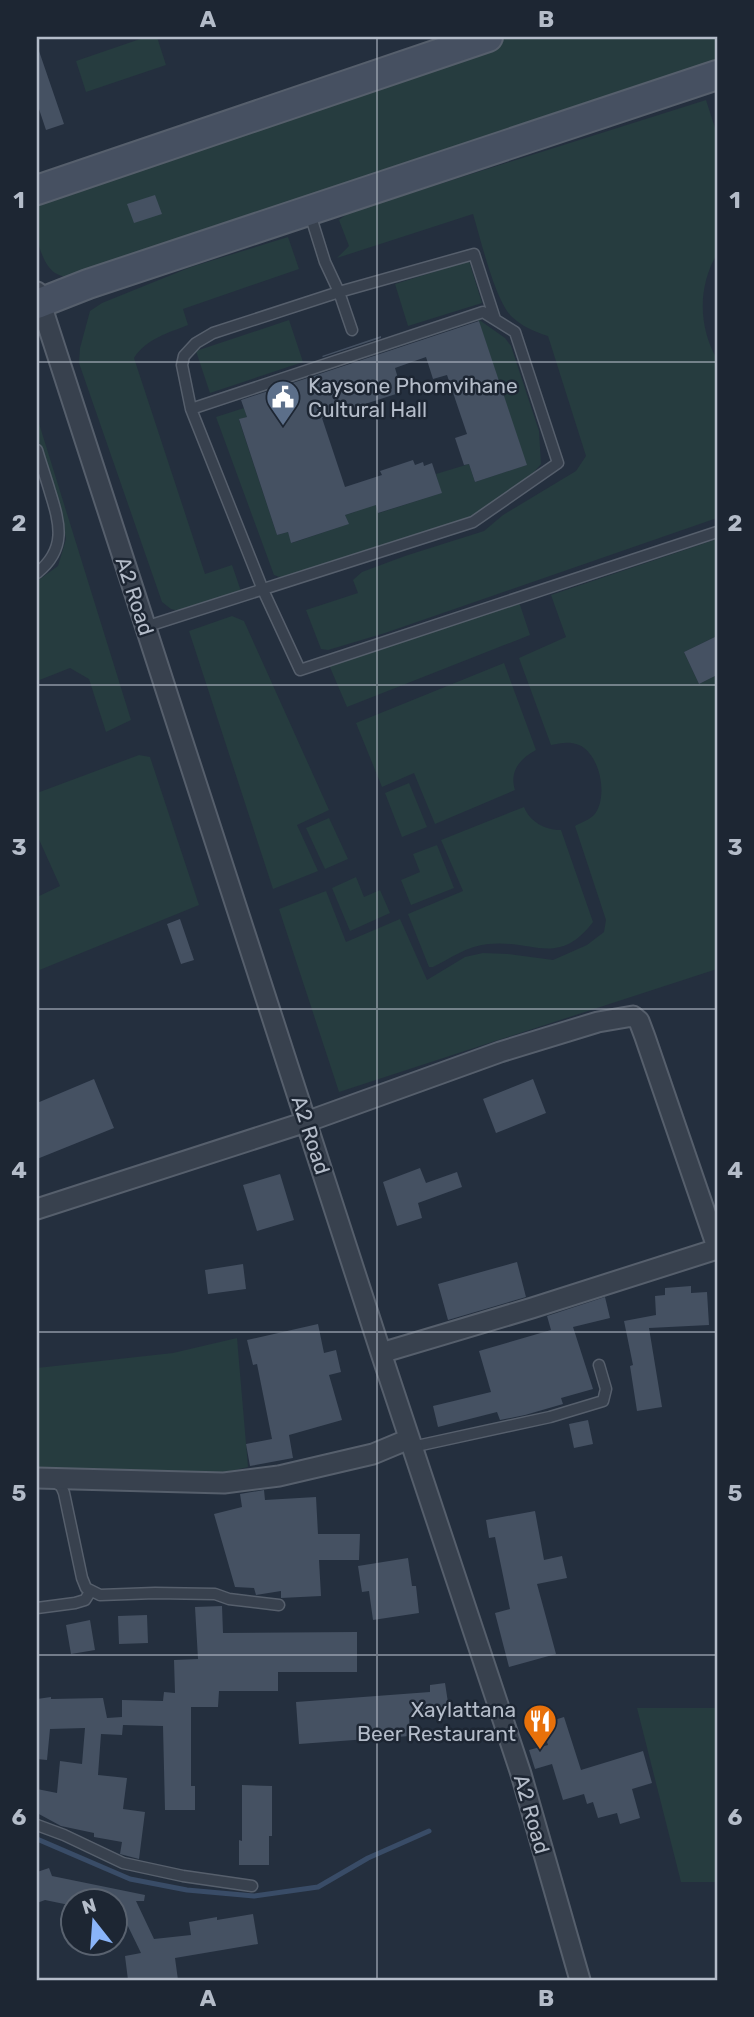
<svg xmlns="http://www.w3.org/2000/svg" width="754" height="2017" font-family="Rubik,sans-serif">
  <rect width="100%" height="100%" fill="#242f3e"/>
  <!-- green -->
  <path fill="#263c3f" d="M146,37H157L166,65L86,92L76,61Z
    M511,37H717V63L77,279C69,278 62,277 55,273C39,262 32,224 37,206C39,200 44,197 49,194Z
    M706,100L717,134V254C698,286 698,326 717,359V518L385,633L328,650L321,649L306,610L358,593L353,580L362,572L405,556L484,531L503,515L576,471L586,456L548,336C535,332 521,326 511,316C494,297 481,240 473,214L337,258L349,246L339,220L348,213Z
    M288,237L299,269L183,309L188,325C168,333 146,339 134,358L205,574L232,565L242,594L183,612L171,609L162,602L79,363L80,348L90,311L102,303L191,267Z
    M469,261L482,303L408,326L395,284Z
    M478,319L505,338L511,346L539,431L541,464L528,479L475,516L285,579L274,575L216,417L244,408L247,417L239,420L277,535L288,532L292,543L348,524L345,515L355,512L372,496L379,513L441,493L436,474L469,464L475,482L526,465Z
    M289,320L303,362L210,393L196,351Z
    M37,417L131,720L106,732L89,679L70,668L37,681V581L58,566L66,539L60,506L37,435Z
    M717,539V636L684,652L699,684L717,675V969L339,1092L279,909L326,891L346,942L400,919L427,980L465,957L483,953L508,954L553,960L587,945L604,932L606,920L575,826C580,823 589,820 594,815C609,797 600,754 579,745C569,741 561,743 551,745L519,658L566,637L551,595Z
    M519,602L530,635L347,707L329,665Z
    M232,616L244,621L329,810L297,825L318,871L273,889L189,631Z
    M504,663L536,750C520,758 509,772 515,790L435,824L414,773L382,787L356,723Z
    M139,755L150,757L199,905L37,971V897L60,886L37,835V793Z
    M409,783L427,827L402,837L385,793Z
    M524,807C530,822 545,830 561,830L593,922C558,968 533,939 488,944C467,946 451,958 433,967H429L408,914L463,891L441,840Z
    M329,818L348,859L325,869L306,828Z
    M437,845L454,888L411,905L401,880L420,872L413,854Z
    M356,877L364,897L380,890L390,913L350,931L332,888Z
    M237,1338L248,1467L222,1473L37,1469V1368L173,1353Z
    M637,1708H717V1882H681Z"/>
  <g fill="none" stroke-linecap="round" stroke-linejoin="round">
    <!-- stream -->
    <path stroke="#394c67" stroke-width="5" d="M37,1839L130,1879L187,1890L254,1896L318,1887L368,1858L429,1831"/>
  </g>
  <!-- building -->
  <path fill="#455162" d="M39,51L64,124L46,130L37,103V52Z
    M155,195L162,214L134,223L127,204Z
    M479,321L527,465L475,482L469,464L464,465L455,438L467,434L447,375L433,379L426,357L395,368L402,392L322,418L345,487L382,475L380,471L413,460L415,465L423,462L424,466L432,463L442,493L378,513L376,505L345,515L349,524L291,543L288,532L277,535L239,419L247,417L241,400Z
    M381,336V338L323,357L322,356Z
    M717,636V675L699,684L684,652Z
    M180,919L194,960L181,964L167,924Z
    M94,1079L114,1128L37,1159V1103Z
    M533,1079L546,1113L496,1133L483,1099Z
    M420,1168L426,1183L457,1172L462,1187L418,1203L422,1218L397,1226L383,1182Z
    M280,1174L294,1220L257,1231L243,1185Z
    M517,1262L526,1297L448,1320L438,1284Z
    M243,1264L246,1289L208,1294L205,1270Z
    M691,1286V1293L707,1292L709,1325L649,1328L662,1407L637,1411L630,1366L633,1365L624,1321L656,1315L655,1296L665,1295V1288Z
    M605,1297L610,1318L573,1327L593,1389L561,1398L563,1404L525,1415L500,1420L497,1412L438,1427L433,1406L491,1392L479,1351L551,1330L547,1316Z
    M318,1324L324,1353L336,1350L341,1372L329,1375L342,1420L289,1435L293,1458L250,1466L246,1444L272,1439L257,1364L253,1365L247,1340Z
    M588,1420L593,1444L574,1448L569,1424Z
    M264,1490L265,1500L316,1497L318,1534H360L359,1560H319L321,1596L281,1598V1591L256,1595L254,1588L235,1587L214,1514L242,1507L240,1494Z
    M535,1511L544,1560L562,1556L567,1578L537,1584L556,1654L509,1667L495,1613L510,1609L495,1537L489,1538L486,1520Z
    M408,1558L412,1586H416L419,1613L373,1620L369,1591L362,1592L358,1566Z
    M222,1606L223,1633L357,1632V1672H278V1691H219L218,1707H191V1786H195V1810H165L163,1726L123,1725L122,1735L101,1734L98,1775L127,1778L123,1809L145,1812L139,1859L120,1854L122,1842L94,1837V1833L61,1826L37,1813V1789L57,1793L60,1761L82,1764L85,1728L50,1729L47,1760L37,1759V1699L51,1697V1699L103,1698L107,1718L122,1717V1700L163,1701L164,1692L175,1693L174,1660L198,1659L195,1607Z
    M147,1615L148,1643L119,1644L118,1616Z
    M90,1620L95,1650L71,1654L66,1625Z
    M445,1683L449,1709L409,1715L410,1736L299,1744L296,1702L430,1692V1685Z
    M564,1717L581,1770L643,1751L652,1783L632,1789L640,1818L620,1824L617,1813L598,1818L593,1802L587,1804L584,1794L563,1800L552,1764L535,1769L529,1750L548,1745L541,1724Z
    M242,1785L272,1786V1836H269V1865H239V1840L242,1841Z
    M49,1868L52,1876L145,1895L144,1901H136L154,1939L191,1935L189,1922L217,1917V1920L253,1914L258,1944L175,1958L178,1980H128L125,1956L141,1953L124,1918L116,1916V1901H74V1906L45,1900L37,1903V1872Z"/>
  <g fill="none" stroke-linecap="round" stroke-linejoin="round">
    <!-- lane casing -->
    <g stroke="#565f6c" stroke-width="13">
      <path id="lane" d="M310,214L325,262L339,292L352,330
        M495,319L474,254L339,292L213,333L196,343L184,356L182,365L191,409L263,590L300,670L717,532
        M37,450C41,464 46,478 50,492C60,524 67,549 37,573
        M145,627L473,522L558,463L515,332L483,312L191,409
        M412,1447L550,1417L603,1401L606,1389L599,1365
        M52,1481L61,1486L64,1493L82,1578L86,1588L100,1595L155,1593L215,1594L229,1599L279,1605
        M37,1608L75,1603L85,1600L90,1592
        M37,1825L64,1835L123,1863L183,1876L252,1886"/>
    </g>
    <!-- street casing -->
    <g stroke="#565f6c" stroke-width="23">
      <path id="street" d="M37,292L381,1353L521,1774L580,1980
        M37,1209L306,1122L500,1052L598,1022L633,1016L639,1021L645,1037L717,1247
        M381,1353L532,1308L717,1249
        M37,1478L224,1483L279,1476L373,1454L409,1439"/>
    </g>
    <!-- secondary casing -->
    <g stroke="#565f6c" stroke-width="32">
      <path id="secondary" d="M37,190L488,37
        M37,304L88,284L717,75"/>
    </g>
    <!-- lane -->
    <use href="#lane" stroke="#38414e" stroke-width="10"/>
    <!-- street -->
    <use href="#street" stroke="#38414e" stroke-width="19"/>
    <!-- secondary -->
    <use href="#secondary" stroke="#465061" stroke-width="28"/>
  </g>
  <!-- grid -->
  <path fill="none" stroke="#b4bcc9" stroke-width="2" stroke-opacity="0.55" d="M377,37V1980M37,362H717M37,685H717M37,1009H717M37,1332H717M37,1655H717"/>
  <!-- icons -->
  <defs>
    <g id="civic-pin" transform="scale(1.75)"><path d="M0 17L-7.5 6A9.5 9.5 0 1 1 7.5 6Z" fill="#5c6f8a" stroke="#1d2633"/><path d="M-.6-6.5H3V-4.5H.6V-3L4-1V1h2V6H-6V1h2V-1L-.6-3ZM-1.2 2.5V6h2.4V2.5Z" fill="#fff"/></g>
    <g id="restaurant-pin" transform="scale(1.75)"><path d="M0 17L-7.5 6A9.5 9.5 0 1 1 7.5 6Z" fill="#e8710a" stroke="#1d2633"/><path d="M-5-6h1v4h1v-4h1v4h1v-4h1v5L-1.5 .5V6h-2V.5L-5-1ZM5-6V6H3V1.5H1.5Q1.5-4 5-6Z" fill="#fff"/></g>
  </defs>
  <g fill-rule="evenodd">
    <use href="#civic-pin" x="283" y="397"/>
    <use href="#restaurant-pin" x="540" y="1721"/>
  </g>
  <g text-anchor="middle" dominant-baseline="central" stroke-width="5" stroke-linejoin="round" paint-order="stroke">
    <!-- poi labels -->
    <g font-size="21" fill="#b4bcc9" stroke="#1d2633" text-anchor="start">
      <text x="308" y="385">Kaysone Phomvihane<tspan x="308" dy="24">Cultural Hall</tspan></text>
      <text x="516" y="1709" text-anchor="end">Xaylattana<tspan x="516" dy="24">Beer Restaurant</tspan></text>
    </g>
    <!-- street labels -->
    <g font-size="21" fill="#b4bcc9" stroke="#1d2633">
      <text transform="translate(135 596) rotate(72)">A2 Road</text>
      <text transform="translate(311 1135) rotate(72)">A2 Road</text>
      <text transform="translate(532 1814) rotate(74)">A2 Road</text>
    </g>
  </g>
  <!-- border -->
  <rect width="754" height="2017" fill="none" stroke="#1d2633" stroke-width="77"/>
  <!-- north arrow -->
  <g transform="translate(94 1922) rotate(343)"><circle r="33" fill="#1d2633" stroke="#59626f" stroke-width="2"/>
  <path d="M0-5L12 26L0 18L-12 26Z" fill="#8ab4f8"/>
  <text y="-10" font-size="19" font-weight="bold" text-anchor="middle" fill="#b4bcc9">N</text>
  </g>
  <rect x="38" y="38" width="678" height="1941" fill="none" stroke="#b4bcc9" stroke-width="2.5"/>
  <g font-size="23" text-anchor="middle" font-weight="bold" fill="#b4bcc9">
    <text x="208" y="27">A</text>
    <text x="546" y="27">B</text>
    <text x="19" y="208">1</text>
    <text x="735" y="208">1</text>
    <text x="19" y="531">2</text>
    <text x="735" y="531">2</text>
    <text x="19" y="855">3</text>
    <text x="735" y="855">3</text>
    <text x="19" y="1178">4</text>
    <text x="735" y="1178">4</text>
    <text x="19" y="1501">5</text>
    <text x="735" y="1501">5</text>
    <text x="19" y="1825">6</text>
    <text x="735" y="1825">6</text>
    <text x="208" y="2006">A</text>
    <text x="546" y="2006">B</text>
  </g>
</svg>
